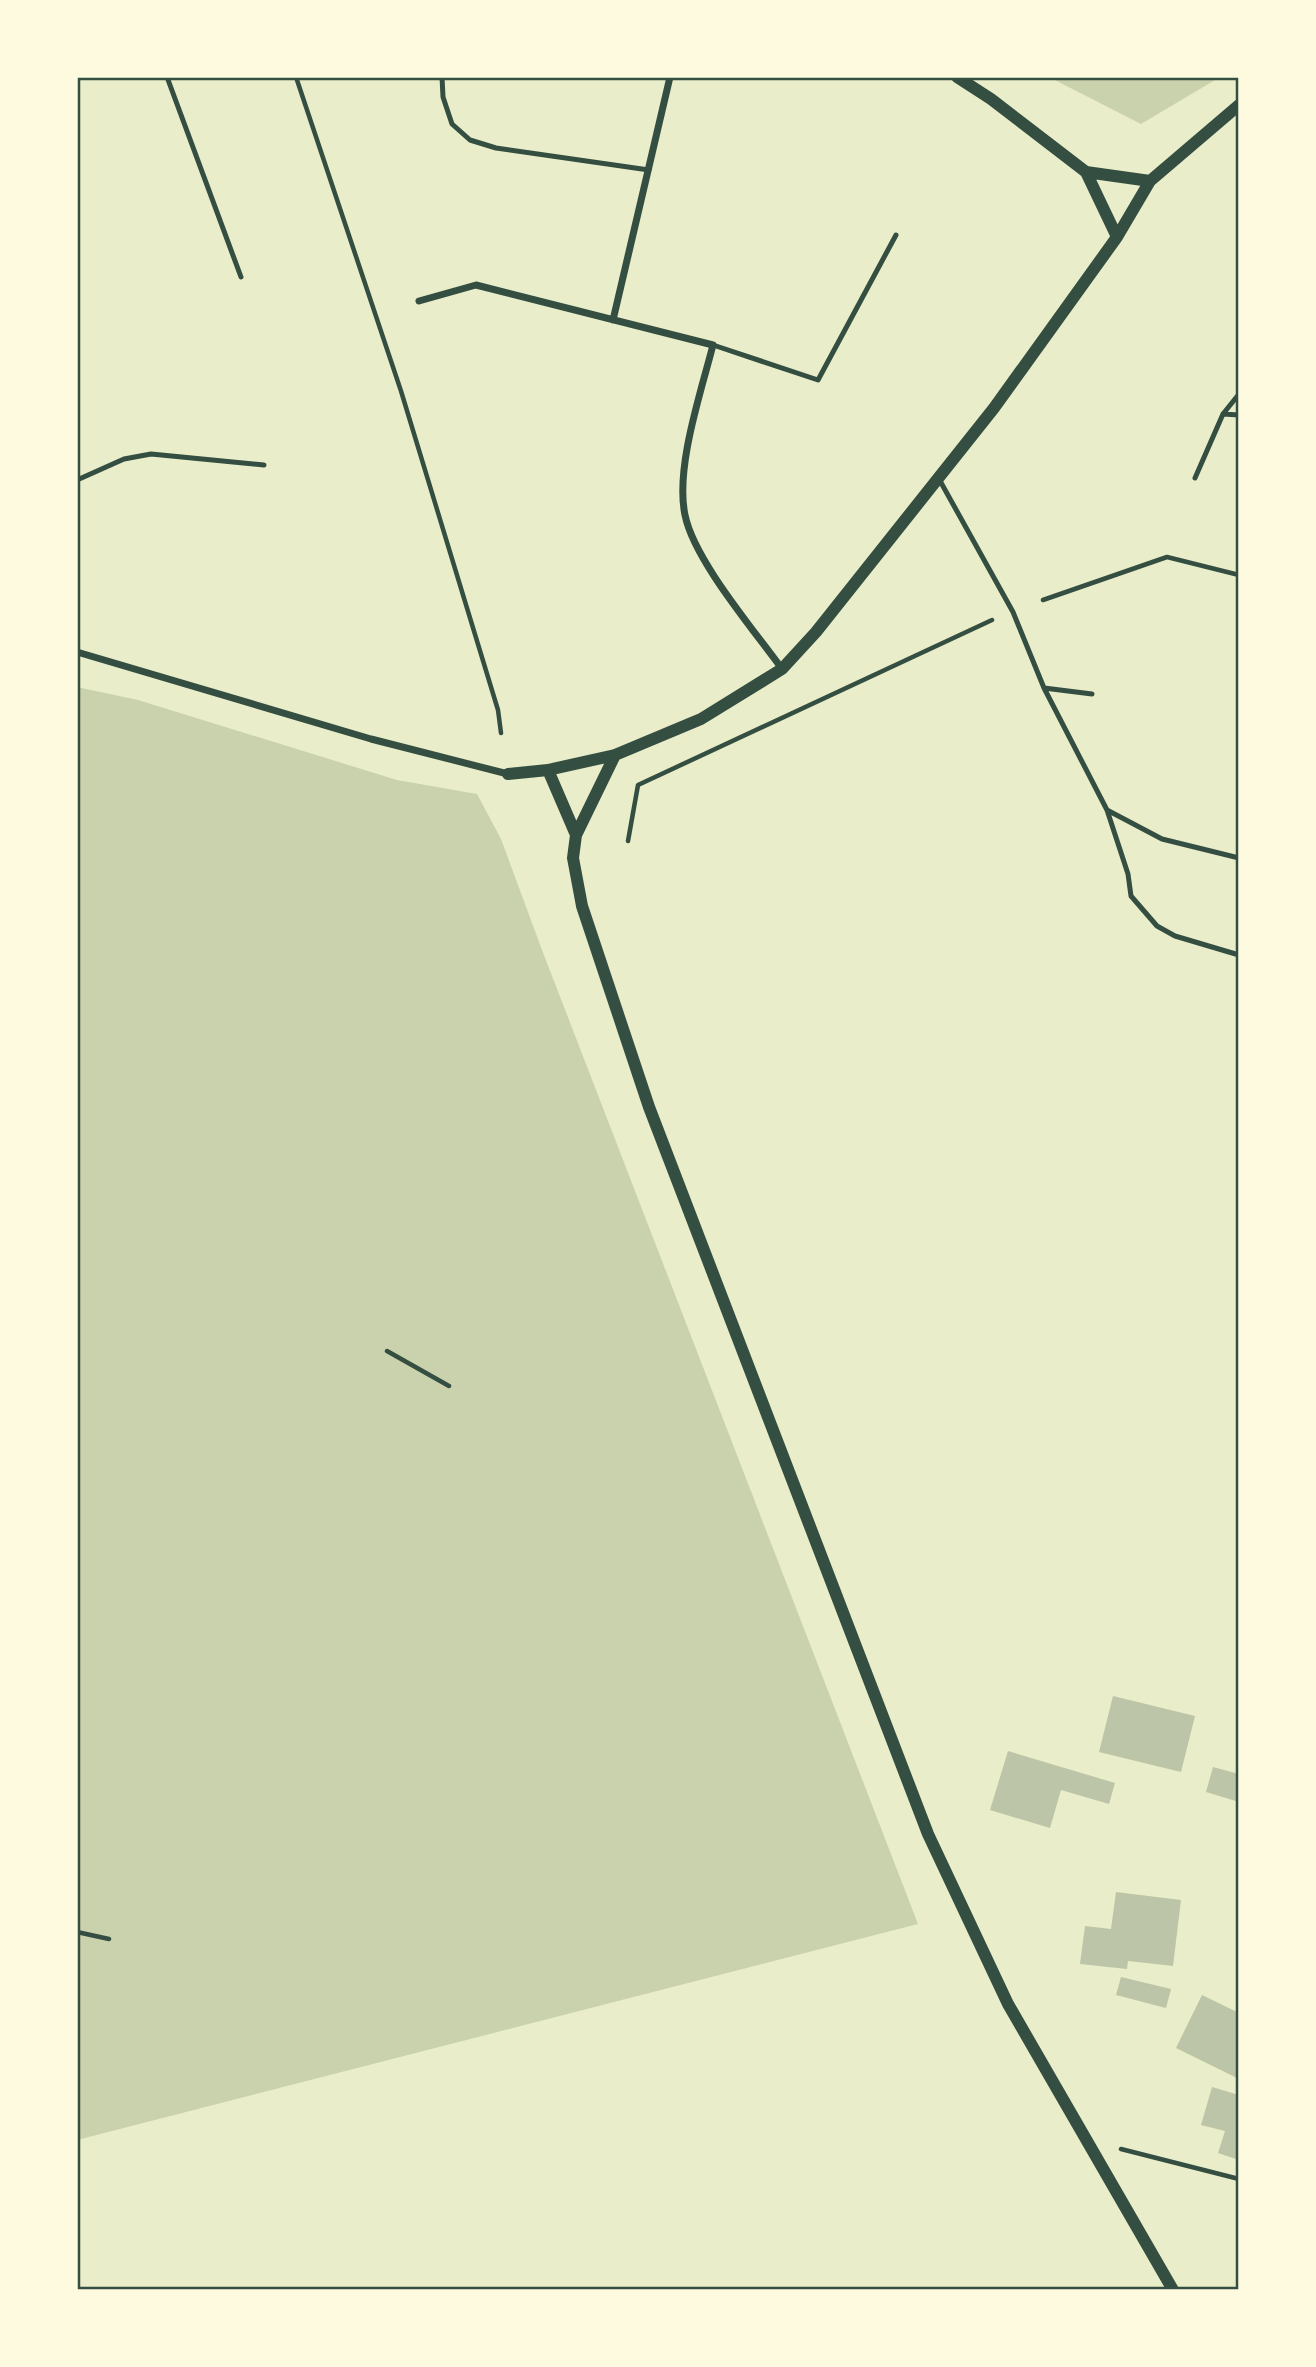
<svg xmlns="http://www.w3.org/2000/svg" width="1316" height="2367" font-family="Inter,sans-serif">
  <rect width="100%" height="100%" fill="#e9edc9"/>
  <!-- green -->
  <path fill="#cad2ad" d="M1049,77H1220L1141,124Z
    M77,687L138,700L397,780L477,794L501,839L542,950L918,1924L77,2140Z"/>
  <!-- building -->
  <path fill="#bcc5a7" d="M1113,1696L1195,1716L1181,1772L1099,1752Z
    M1008,1751L1115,1783L1109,1804L1061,1790L1050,1828L990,1810Z
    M1213,1767L1239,1774V1802L1206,1792Z
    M1116,1892L1181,1900L1173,1966L1128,1961L1127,1969L1080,1964L1085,1926L1111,1929Z
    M1121,1977L1171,1989L1166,2008L1116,1995Z
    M1202,1995L1239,2013V2079L1176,2048Z
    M1212,2087L1239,2095V2160L1218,2153L1225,2131L1201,2125Z"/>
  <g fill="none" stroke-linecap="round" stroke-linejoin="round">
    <!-- path -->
    <path stroke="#344e41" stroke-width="4.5" d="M296,77L401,391L498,710L501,733
      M1043,600L1167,557L1239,575
      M628,841L638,785L992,620
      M387,1351L449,1386
      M77,1932L109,1939
      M1121,2149L1239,2179"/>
    <!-- service -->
    <path stroke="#344e41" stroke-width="5" d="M167,77L241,277
      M442,77L443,97L452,124L470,140L496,148L649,170
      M713,345L818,380L896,235
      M1223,414L1239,415
      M1195,478L1223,414L1239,394
      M939,479L1013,612L1044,688L1107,810L1128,874L1131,896L1157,926L1175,936L1239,955
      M77,480L124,459L151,454L264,465
      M1044,688L1092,694
      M1107,810L1162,839L1239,858"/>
    <!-- minor -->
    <path stroke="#344e41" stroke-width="7" d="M419,301L476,285L713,345C701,392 675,468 685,515C694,560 754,630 782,669
      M613,320L670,77
      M77,652L371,739L508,774"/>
    <!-- tertiary -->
    <path stroke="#344e41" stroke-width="12" d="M957,77L991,99L1086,172L1117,237
      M1086,172L1150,181
      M615,755L576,835L573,858L582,906L649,1107L928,1834L1008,2004L1173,2290
      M548,770L576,835
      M508,774L548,770L615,755L701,719L782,669L816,632L994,408L1117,237L1150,181L1239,105"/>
  </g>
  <!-- border -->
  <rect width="1316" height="2367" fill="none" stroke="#fefae0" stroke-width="158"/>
  <rect x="79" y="79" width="1158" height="2209" fill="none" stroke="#344e41" stroke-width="2.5"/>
</svg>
